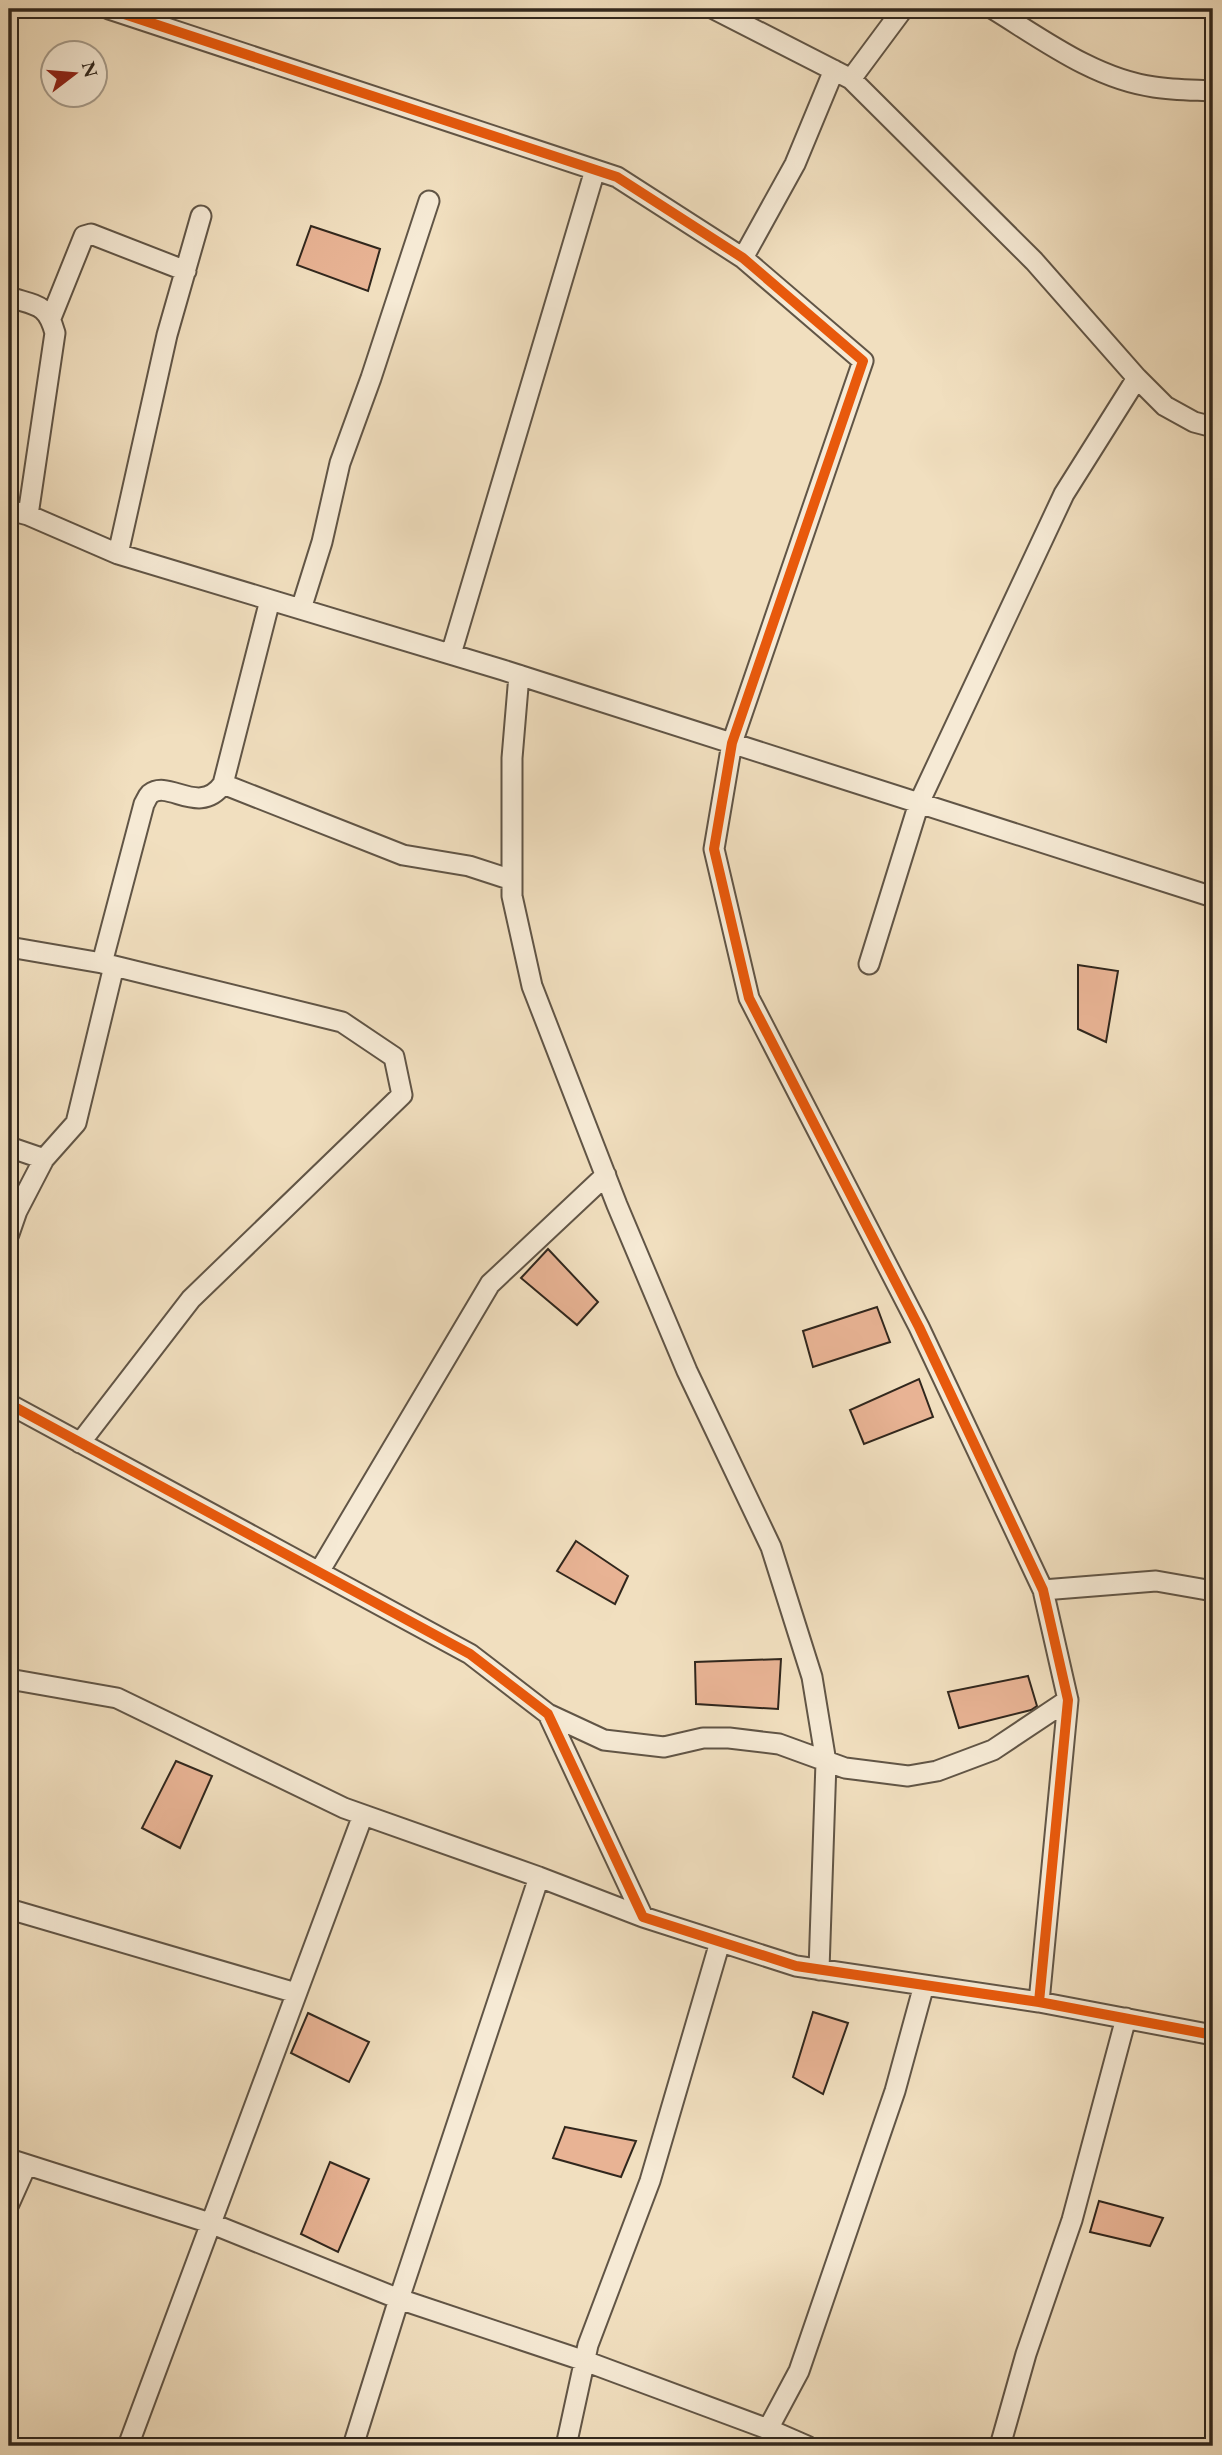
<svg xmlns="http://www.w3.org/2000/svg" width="1222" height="2455" font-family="'EB Garamond',serif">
  <rect width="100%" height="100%" fill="#f1dfbf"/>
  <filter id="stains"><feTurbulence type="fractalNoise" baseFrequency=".00286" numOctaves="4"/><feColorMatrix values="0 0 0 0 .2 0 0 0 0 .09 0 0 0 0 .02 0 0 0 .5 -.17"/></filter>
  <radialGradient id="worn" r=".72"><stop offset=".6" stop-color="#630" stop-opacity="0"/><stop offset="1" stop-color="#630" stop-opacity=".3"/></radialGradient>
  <!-- building -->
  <path fill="#e8b394" stroke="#31271d" stroke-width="2" d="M311,226L380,249L368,291L297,265Z
    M1078,965L1118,971L1106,1042L1078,1029Z
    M548,1249L598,1302L577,1325L521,1278Z
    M877,1307L890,1342L813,1367L803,1331Z
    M919,1379L933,1417L864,1444L850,1410Z
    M576,1541L628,1576L615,1604L557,1571Z
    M781,1659L778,1709L696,1704L695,1662Z
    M1028,1676L1037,1706L1031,1710L959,1728L948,1692Z
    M176,1761L212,1776L180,1848L142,1828Z
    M813,2012L848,2023L823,2094L793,2077Z
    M308,2013L369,2042L349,2082L291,2053Z
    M565,2127L636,2141L621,2177L553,2158Z
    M330,2162L369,2179L338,2252L301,2234Z
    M1099,2201L1163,2218L1150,2246L1090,2232Z"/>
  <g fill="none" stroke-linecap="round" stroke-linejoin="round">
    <!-- minor casing -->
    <g stroke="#615546" stroke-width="23">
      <path id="minor" d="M109,9L617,177L743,258L863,361L732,743L714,849L749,998L919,1327L1043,1590L1068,1700L1039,2002
        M714,9L851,79L1034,261L1137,378L1165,406L1194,422L1213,427
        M993,9C1042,39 1095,79 1154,87C1173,90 1194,90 1213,91
        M851,79L903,9
        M743,258L795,164L834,70
        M9,297C36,306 47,303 55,333L28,515
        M51,318L84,236L91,234L186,271
        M9,510L28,515L118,554L503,670L1213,897
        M118,554L167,335L201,216
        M301,609L322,542L340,463L371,378L429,201
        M451,654L595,170
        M519,675L512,758V896L532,986L617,1205L687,1371L771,1547L812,1677L826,1762L819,1970
        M223,784L403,855L469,866L512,880
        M9,947L102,963L342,1022L394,1057L402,1095L191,1299L80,1443
        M102,963L144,804C146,801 147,797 150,794C169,779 199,817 223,784L270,600
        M869,964L919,803L1064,494L1137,378
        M9,1147L44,1159
        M9,1234L17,1211L44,1159L76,1123L114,966
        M9,1404L470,1654L548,1714L643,1917L796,1966L1039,2002L1213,2035
        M319,1572L490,1284L606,1175
        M1043,1590L1156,1581L1213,1591
        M9,1679L117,1698L344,1808L539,1877L643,1917
        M548,1714L604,1740L664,1747L703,1738H729L779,1744L845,1768L908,1776L937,1771L993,1750L1068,1700
        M9,1909L296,1993
        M9,2159L210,2223L399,2299L585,2361L768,2429L807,2446
        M9,2204L26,2166
        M768,2429L799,2371L895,2091L924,1985
        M128,2446L363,1815
        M353,2446L399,2299L539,1877
        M566,2446L588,2345L650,2181L720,1942
        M1000,2446L1026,2354L1072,2220L1126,2018"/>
    </g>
    <!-- minor -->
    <use href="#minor" stroke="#f6ead5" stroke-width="19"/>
    <!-- cycleway casing -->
    <g stroke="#f6ead5" stroke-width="15">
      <path id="cycleway" d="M109,9L617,177L743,258L863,361L732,743L714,849L749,998L919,1327L1043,1590L1068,1700L1039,2002
        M9,1404L470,1654L548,1714L643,1917L796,1966L1039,2002L1213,2035"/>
    </g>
    <!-- cycleway -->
    <use href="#cycleway" stroke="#e8590c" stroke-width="10"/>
  </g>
  <!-- margin -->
  <rect width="1222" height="2455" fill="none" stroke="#f1dfbf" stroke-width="35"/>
  <rect x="10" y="10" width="1201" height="2434" fill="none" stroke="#31271d" stroke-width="3.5"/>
  <rect x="18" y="18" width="1187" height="2420" fill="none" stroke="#31271d" stroke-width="2"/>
  <!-- north arrow -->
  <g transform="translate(74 74) rotate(74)"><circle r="33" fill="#f6ead5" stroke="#a79c8b" stroke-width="2"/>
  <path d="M0-5L12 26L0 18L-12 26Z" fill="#8f2418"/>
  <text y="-10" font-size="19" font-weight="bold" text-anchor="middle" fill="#31271d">N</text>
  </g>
  <rect width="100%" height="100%" filter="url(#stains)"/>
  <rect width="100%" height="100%" fill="url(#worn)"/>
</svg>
